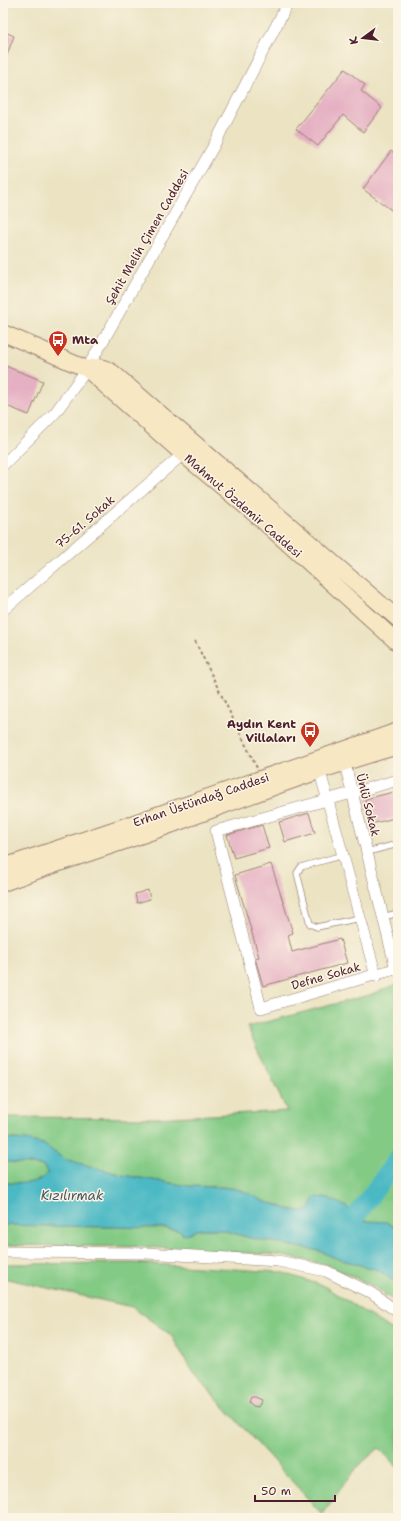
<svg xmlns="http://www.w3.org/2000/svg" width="401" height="1521" font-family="'Shantell Sans',sans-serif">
  <rect width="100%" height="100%" fill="#fcf5e5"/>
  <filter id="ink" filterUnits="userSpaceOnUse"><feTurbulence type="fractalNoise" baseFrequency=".025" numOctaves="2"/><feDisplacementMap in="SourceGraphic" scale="8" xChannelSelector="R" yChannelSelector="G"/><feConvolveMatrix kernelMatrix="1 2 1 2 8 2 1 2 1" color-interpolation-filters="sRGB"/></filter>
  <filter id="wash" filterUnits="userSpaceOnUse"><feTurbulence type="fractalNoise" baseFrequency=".012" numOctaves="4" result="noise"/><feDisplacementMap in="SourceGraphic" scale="16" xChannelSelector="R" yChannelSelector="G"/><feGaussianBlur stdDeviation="0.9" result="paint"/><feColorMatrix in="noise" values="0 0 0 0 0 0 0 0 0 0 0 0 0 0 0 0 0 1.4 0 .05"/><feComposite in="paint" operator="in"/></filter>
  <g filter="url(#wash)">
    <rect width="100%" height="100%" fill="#ebe3c2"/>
    <!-- green -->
    <path fill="#83ca85" stroke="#667458" d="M398,984V1229L386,1222L365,1221L345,1206L300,1211L287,1209L278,1205L265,1202L241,1190L224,1187L189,1186L122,1175L64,1159L43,1144L17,1139H8L3,1142V1117L154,1118L287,1111L247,1027L369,995Z
      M3,1161C16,1164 30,1163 43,1166L48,1173C35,1187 20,1183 3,1183Z
      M3,1225L164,1228L181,1231L183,1235L200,1229H218L251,1238L320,1251L335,1258L378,1270L398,1284V1304L375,1287L328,1265L278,1255L146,1247L3,1245Z
      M132,1263L281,1272L324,1286L398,1334V1468L379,1448L357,1467L322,1514L193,1373L171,1335L132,1307L3,1278V1264Z"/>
    <!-- water -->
    <path fill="#4bb9c4" stroke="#4a6c78" d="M8,1139L26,1140L43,1144L64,1159L122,1175L189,1186L232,1188L249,1193L265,1202L278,1205L287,1209L300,1211L310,1209L314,1197L328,1198L345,1206L365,1221L386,1222L398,1229V1284L378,1270L335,1258L320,1251L251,1238L218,1229H200L183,1235L181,1231L164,1228L3,1225V1183C19,1183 36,1186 48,1173L43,1166C30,1163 16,1164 3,1161V1142Z"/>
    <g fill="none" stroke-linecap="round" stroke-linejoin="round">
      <!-- river -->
      <path stroke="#4bb9c4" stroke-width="19" d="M344,1233L398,1158"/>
    </g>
    <g id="blocks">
      <!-- building -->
      <path fill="#e5b0c3" d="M3,31L14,36L4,63H3Z
        M345,69L365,85L361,91L382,108L363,132L343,115L318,146L296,129Z
        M391,151L398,156V215L363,189Z
        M3,365L43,381L29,415L4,405L6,400L3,399Z
        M394,792L398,809V817L371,824L365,799Z
        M309,813L315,833L285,842L279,822Z
        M262,825L269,848L234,858L227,835Z
        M271,864L293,933L288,935L292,952L340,939L347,963L263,986L255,958L259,957L235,875Z
        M148,890L150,899L137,903L135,894Z
        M251,1397H255L262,1400L258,1407L253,1406L249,1402Z"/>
    </g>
  </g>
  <g filter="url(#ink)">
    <use href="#blocks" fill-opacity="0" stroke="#9a8176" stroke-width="1"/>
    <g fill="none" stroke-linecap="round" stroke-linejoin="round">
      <!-- lane casing -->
      <g stroke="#9a8176" stroke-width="7">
        <path id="lane" d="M367,852L398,844
          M343,855L301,867L297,873L310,924L317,927L360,918
          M383,917L398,913"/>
      </g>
      <!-- street casing -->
      <g stroke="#9a8176" stroke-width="12">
        <path id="street" d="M3,465L55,413L87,369L213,147L288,3
          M3,610L183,454
          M345,764L396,969
          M320,772L376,976
          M398,780L216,831L261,1008L398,968
          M3,1252L146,1253L278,1261L326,1271L371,1293L398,1312"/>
      </g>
      <!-- secondary casing -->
      <g stroke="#9a8176" stroke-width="18">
        <path id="secondary" d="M3,333L87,369L183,454L261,519L398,643
          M87,369C98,365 104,367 113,373L398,619
          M3,867L131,824L398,731
          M3,883C62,861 122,843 181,821C252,795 324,767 398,746"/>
      </g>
      <!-- path -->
      <path stroke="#9a8176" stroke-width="2" stroke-dasharray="3 3" stroke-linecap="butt" d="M195,641L257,768"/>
      <!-- lane -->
      <use href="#lane" stroke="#fff" stroke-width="5.5"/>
      <!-- street -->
      <use href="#street" stroke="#fff" stroke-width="11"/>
      <!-- secondary -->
      <use href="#secondary" stroke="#f7e8c3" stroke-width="16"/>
    </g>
  </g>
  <!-- icons -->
  <defs>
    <g id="bus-pin" transform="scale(1)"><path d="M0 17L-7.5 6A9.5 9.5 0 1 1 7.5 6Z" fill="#c8321e" stroke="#fcf5e5"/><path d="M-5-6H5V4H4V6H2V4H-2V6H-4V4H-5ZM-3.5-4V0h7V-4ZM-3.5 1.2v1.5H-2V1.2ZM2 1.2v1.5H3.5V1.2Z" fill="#fff"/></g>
  </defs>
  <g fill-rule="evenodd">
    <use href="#bus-pin" x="58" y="340"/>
    <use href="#bus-pin" x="310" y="731"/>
  </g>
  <g text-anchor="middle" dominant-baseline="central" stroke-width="3" stroke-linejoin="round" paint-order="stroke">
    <!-- street labels -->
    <g font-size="12" fill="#4a1f2b" stroke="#fcf5e5">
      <text transform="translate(147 237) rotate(-60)">Şehit Melih Çimen Caddesi</text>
      <text transform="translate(243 506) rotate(41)">Mahmut Özdemir Caddesi</text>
      <text transform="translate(85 522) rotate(-41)">75-61. Sokak</text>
      <text transform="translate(201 800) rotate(-19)">Erhan Üstündağ Caddesi</text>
      <text transform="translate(368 805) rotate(76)">Ünlü Sokak</text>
      <text transform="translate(326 976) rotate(-16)">Defne Sokak</text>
    </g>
    <!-- poi labels -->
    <g font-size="12" font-weight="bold" fill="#4a1f2b" stroke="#fcf5e5" text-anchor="start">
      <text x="72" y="340">Mta</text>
      <text x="296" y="724" text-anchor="end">Aydın Kent<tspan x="296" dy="14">Villaları</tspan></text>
    </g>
    <!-- water labels -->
    <g font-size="13" font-style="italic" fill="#4a5561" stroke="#fcf5e5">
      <text x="72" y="1195">Kızılırmak</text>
    </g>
  </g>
  <!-- margin -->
  <rect width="401" height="1521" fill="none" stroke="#fcf5e5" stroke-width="16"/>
  <!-- north arrow -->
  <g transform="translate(363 38) rotate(255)" stroke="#fcf5e5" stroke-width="3" paint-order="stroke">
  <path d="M0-3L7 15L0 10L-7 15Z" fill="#4a1f2b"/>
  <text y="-6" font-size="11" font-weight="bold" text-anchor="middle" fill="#4a1f2b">K</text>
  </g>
  <!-- scale -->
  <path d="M255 1495v6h80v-6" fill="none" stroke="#4a1f2b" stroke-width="2"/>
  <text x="261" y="1495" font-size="12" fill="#4a1f2b" stroke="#fcf5e5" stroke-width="3" paint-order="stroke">50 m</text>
</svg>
